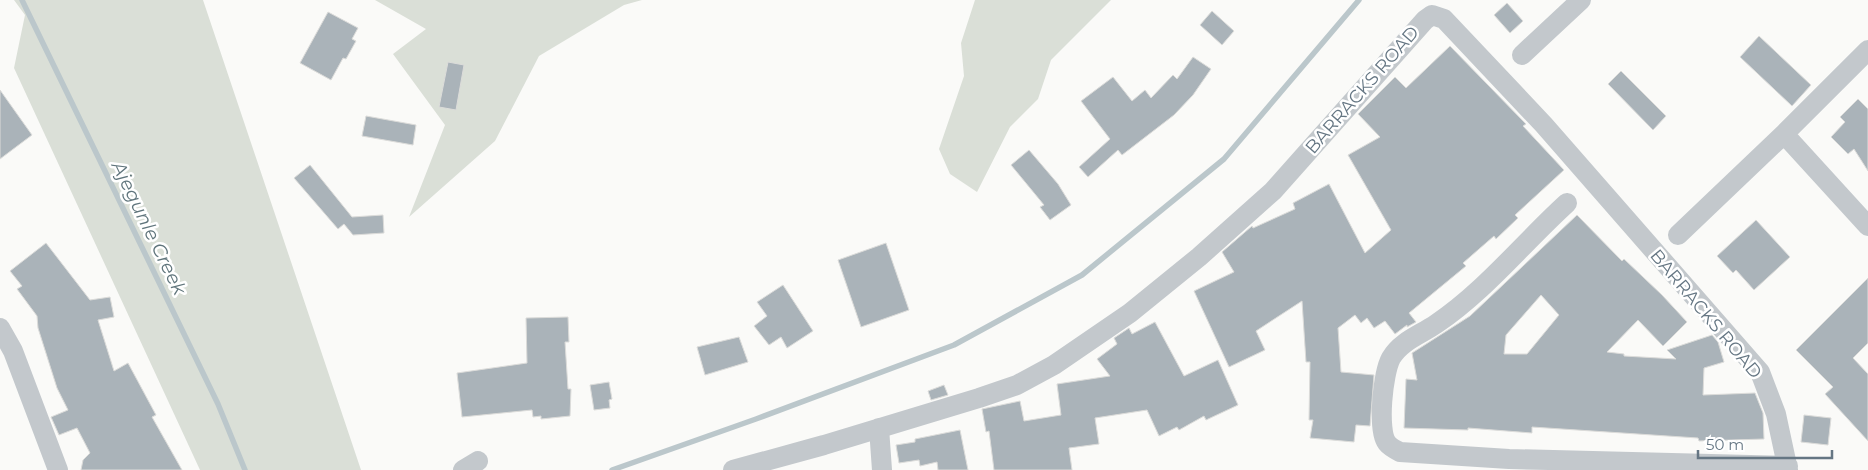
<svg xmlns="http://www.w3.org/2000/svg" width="1868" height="470" font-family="Montserrat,sans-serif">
  <rect width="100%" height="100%" fill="#fafaf8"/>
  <!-- green -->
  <path fill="#dadfd7" d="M14,0H203L361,470H200L14,68L25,15Z
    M375,0H642L624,5L539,56L495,141L409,217L445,125L393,54L426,29Z
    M975,0H1111L1051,60L1038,99L1010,127L977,192L950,174L939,149L964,76L961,43Z"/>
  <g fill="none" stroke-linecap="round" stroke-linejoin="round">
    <!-- stream -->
    <path stroke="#bbc7cb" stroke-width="5.5" d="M22,0L218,404L245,470
      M612,470L756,419L954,345L1082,275L1224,159L1359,0"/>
  </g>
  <!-- building -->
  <path fill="#aab3b9" stroke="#dcdcda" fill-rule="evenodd" d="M1507,3L1523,21L1510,33L1494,15Z
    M1212,11L1234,31L1222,45L1200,25Z
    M328,12L358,28L352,39L356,41L346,59L343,58L331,80L300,63Z
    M1759,36L1811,85L1792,106L1740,57Z
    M1450,46L1526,124L1523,126L1564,170L1515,215L1518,218L1496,239L1494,236L1463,263L1466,266L1409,313L1416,322L1407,327V325L1395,334L1385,321L1374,328L1367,318L1361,323L1355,315L1338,328L1341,372L1374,375L1370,426L1356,425L1354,442L1310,438L1313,420H1309L1310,362H1306L1302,301L1256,331L1265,350L1229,367L1194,291L1234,272L1222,252L1252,226L1253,228L1295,209L1293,203L1329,184L1365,253L1391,230L1348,155L1380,137L1358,114L1395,77L1406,88Z
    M1193,57L1211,69L1193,95L1174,115L1122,155L1118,150L1088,177L1079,167L1110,139L1081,101L1113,77L1132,101L1145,90L1151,98L1173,75L1177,79Z
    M448,62L464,65L456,110L439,107Z
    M1621,71L1666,116L1653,130L1608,84Z
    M0,90L32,135L0,159Z
    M1858,99L1868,109V171L1854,149L1848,154L1831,137L1845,122L1840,117Z
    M366,116L416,125L413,145L362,136Z
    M1029,150L1058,184L1071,205L1050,220L1040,207L1044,205L1011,165Z
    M310,165L352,217L383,215L384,233L353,235L344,224L338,229L294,178Z
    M1577,215L1622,261L1624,259L1662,295L1687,322L1663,346L1638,320L1607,352L1624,354V356L1676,359L1667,350L1712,335L1718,342L1724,362L1704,368L1703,395L1755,393L1763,413L1764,439L1699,441L1698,438L1532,427V433L1468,428V430L1404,428L1406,379L1417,380L1412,353L1470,316ZM1541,295L1559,315L1527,354H1504L1506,335Z
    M1756,220L1790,257L1754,290L1736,270L1733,273L1717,256Z
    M46,243L90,300L110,297L114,317L98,320L114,371L128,363L156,415L152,417L182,470H81L83,460L90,453L77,428L59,435L51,417L68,410L57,388L38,328L37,316L17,289L22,286L10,271Z
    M886,243L909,310L861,327L838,260Z
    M1868,278V343L1853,358L1868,374V441L1825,394L1833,387L1796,350Z
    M783,285L813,331L787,348L781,337L769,345L754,326L767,316L757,302Z
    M568,317L569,342H565L568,389H571L570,416L541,419V416L533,417L532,410L462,417L457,373L527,363L526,318Z
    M1155,322L1184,376L1218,360L1238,405L1206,420L1204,416L1179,430L1177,427L1159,436L1147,410L1095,418L1099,444L1069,448L1072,470H994L989,431L986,432L982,409L1020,401L1024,421L1061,415L1057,384L1110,376L1097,359L1117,344L1114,338L1129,328L1132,334Z
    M739,337L748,362L705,375L697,347Z
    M609,382L612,399L609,400L610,408L594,410L590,385Z
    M944,385L948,395L931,400L928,391Z
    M1804,415L1831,418L1828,445L1801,442Z
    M960,430L968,470H938L937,462L920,466L919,460L899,463L896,445L915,442V439Z"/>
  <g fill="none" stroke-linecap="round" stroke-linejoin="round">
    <!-- minor -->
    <path stroke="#c3c8cc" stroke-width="20" d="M1868,50L1784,134L1868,226
      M1522,55L1581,0
      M1567,203C1523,243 1485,291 1436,324C1420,335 1401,341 1391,358C1383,373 1377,430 1387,443C1390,447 1396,450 1400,452L1509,459L1788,466
      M1678,235L1784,134
      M0,328L13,351L58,470
      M879,428L882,470
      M463,470L478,461
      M733,470L824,445L979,398L1017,385L1054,365L1130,313L1199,257L1273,191L1425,20L1432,15L1444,19L1544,125L1760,372L1776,414L1788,470"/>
  </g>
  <g text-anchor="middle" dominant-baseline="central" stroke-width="5" stroke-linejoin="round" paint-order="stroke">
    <!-- street labels -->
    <g font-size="18" fill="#657683" stroke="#fff">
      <text transform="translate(1362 90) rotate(-49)">BARRACKS ROAD</text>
      <text transform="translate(1706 314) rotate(50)">BARRACKS ROAD</text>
    </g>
    <!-- water labels -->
    <g font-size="19" font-style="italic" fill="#60757c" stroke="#fff">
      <text transform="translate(149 228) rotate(64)">Ajegunle Creek</text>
    </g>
  </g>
  <!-- scale -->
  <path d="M1698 450v8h134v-8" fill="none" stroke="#657683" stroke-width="2.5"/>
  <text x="1706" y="450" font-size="15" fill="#657683" stroke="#ffffff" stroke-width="4" paint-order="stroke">50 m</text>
</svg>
